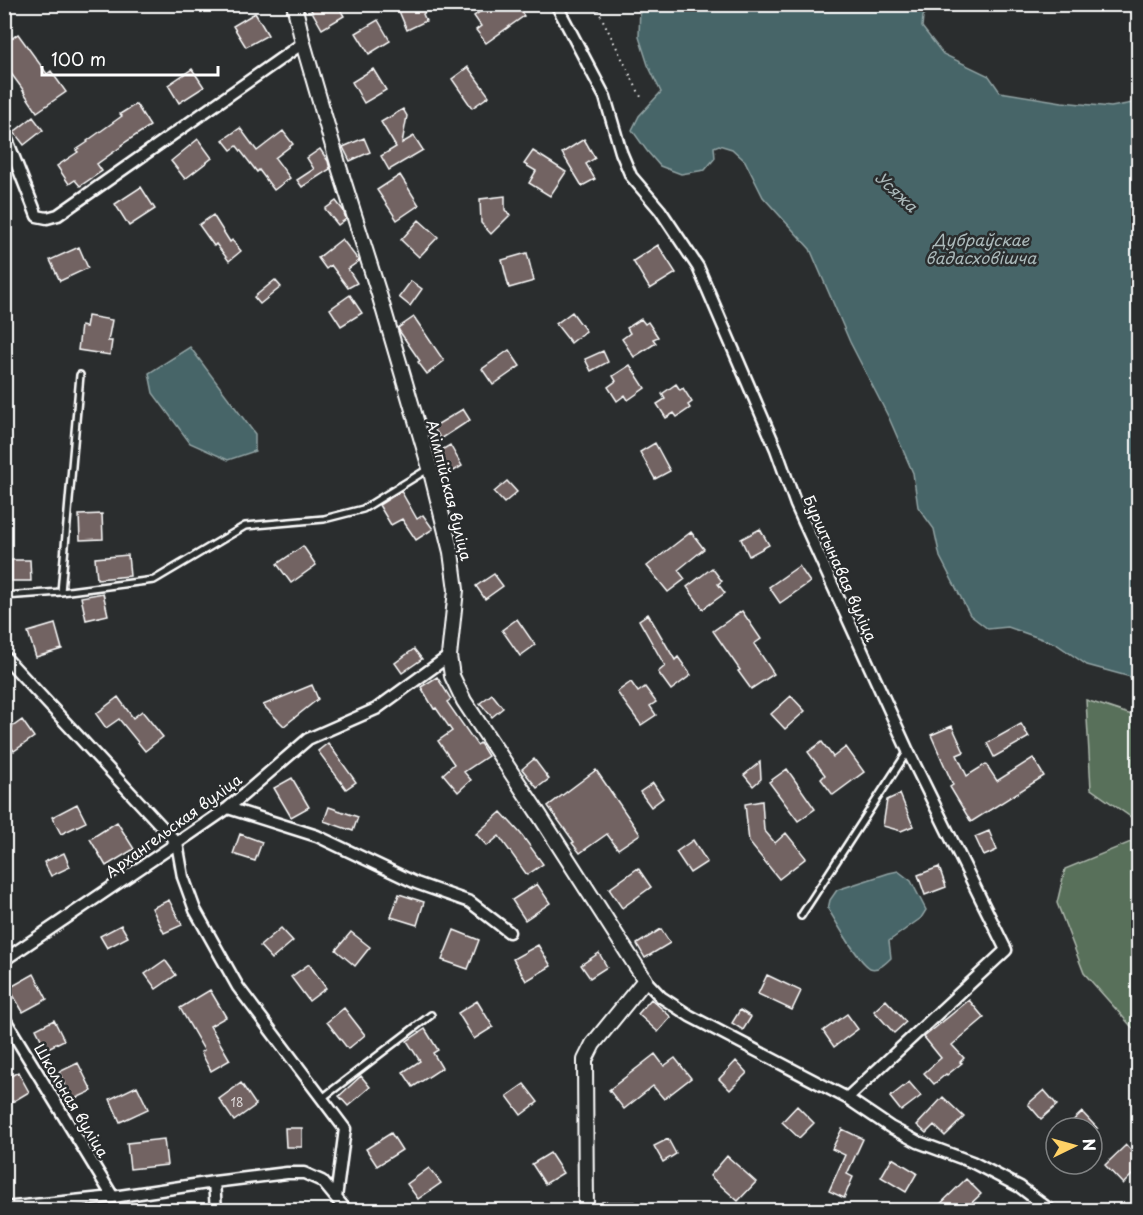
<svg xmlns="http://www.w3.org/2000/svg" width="1143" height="1215" font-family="'Playpen Sans',sans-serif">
  <rect width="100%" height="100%" fill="#2a2d2e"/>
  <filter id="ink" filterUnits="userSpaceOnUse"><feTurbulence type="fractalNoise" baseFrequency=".0167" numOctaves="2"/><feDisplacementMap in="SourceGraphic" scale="12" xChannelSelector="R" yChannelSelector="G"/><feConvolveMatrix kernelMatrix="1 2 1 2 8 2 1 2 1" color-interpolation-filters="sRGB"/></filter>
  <g filter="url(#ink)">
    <!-- green -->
    <path fill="#596f5a" stroke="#acb7ac" stroke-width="1.5" d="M1086,700L1138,717V822L1091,789Z
      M1138,839V1034L1084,973L1057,903L1065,869Z"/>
    <!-- water -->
    <path fill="#476568" stroke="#91a3a4" stroke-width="1.5" d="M640,5H935L923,16L922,27L943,54L989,76L1000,92L1062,102L1111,107L1138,102V679L1087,665L1056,644L1008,627L988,629L970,615L940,557L934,529L918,507L913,473L889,418L850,342L810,249L763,197L745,161L732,149L719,145L714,147L715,158L705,170L681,174L660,166L647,151L632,130L639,116L661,92L648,65L639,37Z
      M190,347L255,434V451L228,460L190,443L153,393L149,373Z
      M898,871L911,881L926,910L921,918L889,941L891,958C886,963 878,971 870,968C858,962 836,921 828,909L830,900L837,890L889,873Z"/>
    <!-- building -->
    <path fill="#726362" stroke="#fff" stroke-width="1.5" d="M315,4H337L344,16L322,29L310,8Z
      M396,4H425L428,10L423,14L426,21L407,30Z
      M477,4H516L524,16L486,43L476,30L481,26L474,16L481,11Z
      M255,13L268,35L246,47L233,26Z
      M378,20L390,41L369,54L356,33Z
      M18,34L47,74L51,71L66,92L37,112L23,91H24L4,64V44Z
      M468,67L489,96L472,108L452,79Z
      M192,69L204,87L179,103L168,85Z
      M373,69L386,90L364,103L352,82Z
      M136,104L150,126L121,145L122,146L97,164L102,171L80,186L75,180L69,184L57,166L78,152L76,150L88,142L87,141L122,116L120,114Z
      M403,109L407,116L402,143L414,136L423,150L389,170L381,156L396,147L381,122Z
      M33,117L43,130L24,145L14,132Z
      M240,128L257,151L283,131L293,144L275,158L290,178L274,190L259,170L257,172L237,146L231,150L223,140Z
      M364,138L370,152L350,161L343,147Z
      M198,139L212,158L185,179L171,161Z
      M584,139L595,158L586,164L595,179L582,186L562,153Z
      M320,149L328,161L330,169L302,187L297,180L314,169L307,158Z
      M533,151L566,172L550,196L529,183L536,171L524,164Z
      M400,175L419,205L397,220L377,190Z
      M141,187L155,209L129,226L115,204Z
      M505,196V210L510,215L491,234L481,223L480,199Z
      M336,201L343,210L346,219L338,225L325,209Z
      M213,215L230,242L232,240L241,251L229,261L216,244L214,246L199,225Z
      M419,220L438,237L419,257L401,240Z
      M342,239L359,261L348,269L357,283L348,288L331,265L326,269L318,258Z
      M658,245L676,273L650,289L633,261Z
      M79,247L88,268L60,281L50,260Z
      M527,253L534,281L509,288L502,260Z
      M275,280L281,287L260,304L254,297Z
      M411,281L422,289L410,306L399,297Z
      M350,295L362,313L341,326L330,309Z
      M572,312L586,331L571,343L556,324Z
      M88,316L112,320L108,341H112L110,355L78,350L81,326L86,327Z
      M414,317L444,361L427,374L418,362L420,361L400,332L398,328Z
      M641,319L645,324L648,322L658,337L653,339L656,343L634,357L622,339L630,333L627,328Z
      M509,350L520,366L493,385L482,369Z
      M603,351L608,362L591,371L585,359Z
      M630,365L645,388L628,400L625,395L617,401L608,387L616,381L613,376Z
      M676,384L680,390L683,388L692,402L688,405L690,408L677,417L674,413L666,418L657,404L665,399L662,394Z
      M463,409L470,420L441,439L433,427Z
      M655,443L670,471L655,479L640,452Z
      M450,445L462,466L444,477L440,469L435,454Z
      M507,481L517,492L504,503L494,492Z
      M401,491L417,519L423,515L433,529L416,540L402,519L391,525L379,505Z
      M102,514L103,539L80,540L79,515Z
      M760,529L769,545L749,556L741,539Z
      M691,532L704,549L678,570L685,579L668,592L647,566Z
      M303,546L316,565L291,583L277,564Z
      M128,555L130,576L97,579L95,558Z
      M12,560H30L31,581H12Z
      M799,566L810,582L780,603L769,587Z
      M712,568L722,581L718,584L725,593L703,609L687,587Z
      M494,574L503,586L485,599L476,586Z
      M103,593L108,615L86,620L81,597Z
      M742,611L761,639L754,644L774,674L751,689L738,671L740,670L713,631Z
      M648,614L675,660L678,657L691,675L671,690L658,672L665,666L639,620Z
      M517,619L535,645L520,656L502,630Z
      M55,624L62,649L36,657L28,632Z
      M414,649L422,659L402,673L395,663Z
      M437,677L451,699L447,702L477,745L480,743L488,756L464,772L471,780L458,792L443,774L454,764L438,741L452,731L436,708L434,709L421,687Z
      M631,682L638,692L645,687L656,702L650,706L656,715L641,725L617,692Z
      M312,685L318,699L284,726L263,705Z
      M492,694L503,708L492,717L480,703Z
      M791,696L805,711L785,729L771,714Z
      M118,697L133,718L142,711L163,737L145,751L119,719L106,728L96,714Z
      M22,720L34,737L14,751L4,738V733Z
      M1021,724L1029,737L994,757L987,743Z
      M952,726L964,752L957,755L967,776L986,764L997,781L1033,758L1044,776L971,822L950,787L953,785L931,735Z
      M822,742L833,757L846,747L864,772L833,795L821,779L825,775L808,752Z
      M328,743L356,782L346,789L318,751Z
      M534,759L549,779L537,788L522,769Z
      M760,762L761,779L753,786L744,775Z
      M787,769L815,809L798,821L769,782Z
      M596,770L640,834L618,849L607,834L580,853L572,843L574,842L548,806Z
      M292,778L309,807L291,817L274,788Z
      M653,783L663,798L651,807L640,792Z
      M900,794L913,826L901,831L883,826L887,800Z
      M762,801L764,830L775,843L786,833L806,858L779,879L749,842L745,804Z
      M77,804L86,822L61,834L52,817Z
      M329,807L358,817L353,831L324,821Z
      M501,812L521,834L543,864L527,875L499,836L487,846L476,834Z
      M117,822L134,849L106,866L90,839Z
      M989,831L997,850L984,856L975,837Z
      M240,834L262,842L255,861L233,854Z
      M693,840L707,862L690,873L676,852Z
      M64,853L70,867L51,876L44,862Z
      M939,867L946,887L925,895L918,875Z
      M638,868L651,887L622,908L609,889Z
      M537,884L550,903L525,920L512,900Z
      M399,894L424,902L417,925L391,917Z
      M169,900L182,925L164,933L152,908Z
      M121,925L128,937L107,948L100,936Z
      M281,928L293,941L272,959L260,946Z
      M661,929L670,943L645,958L637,944Z
      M454,930L479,940L468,969L442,960Z
      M351,932L370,947L355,966L336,950Z
      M538,945L551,966L526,981L513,959Z
      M599,953L607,967L590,978L581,965Z
      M165,960L176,975L156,989L145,974Z
      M309,964L326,988L309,1001L291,977Z
      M34,974L47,999L23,1012L9,988Z
      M767,975L801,991L792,1010L758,994Z
      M210,990L226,1017L210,1026L230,1060L211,1071L201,1052L204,1050L180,1008Z
      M651,999L671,1017L658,1032L638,1014Z
      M886,1000L906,1022L894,1033L874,1011Z
      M969,1000L984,1018L952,1045L964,1058L960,1062L962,1063L947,1075L946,1074L934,1084L924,1073L941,1058L924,1037Z
      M477,1001L493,1027L474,1039L458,1013Z
      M344,1008L365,1035L348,1049L327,1022Z
      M740,1010L751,1017L743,1030L732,1023Z
      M847,1014L858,1029L834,1047L823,1031Z
      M54,1020L64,1040L46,1049L36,1029Z
      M425,1029L438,1050L433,1053L442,1068L413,1087L403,1072L420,1061L407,1041Z
      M655,1054L664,1066L675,1058L691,1078L664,1099L653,1086L624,1109L609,1090Z
      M736,1061L747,1073L730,1090L719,1079Z
      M78,1063L92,1091L72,1100L59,1072Z
      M18,1072L29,1092L4,1107V1080Z
      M361,1076L370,1087L348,1106L339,1096Z
      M909,1082L921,1096L901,1111L890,1097Z
      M241,1083L256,1105L234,1121L219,1099Z
      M524,1084L538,1102L521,1115L507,1096Z
      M137,1086L148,1109L120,1122L110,1099Z
      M1044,1090L1057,1105L1041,1119L1028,1104Z
      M943,1097L964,1117L945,1136L934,1125L926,1133L917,1125Z
      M797,1106L814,1123L799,1138L782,1122Z
      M1082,1112L1097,1128H1065Z
      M285,1128H302V1147H286Z
      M842,1129L863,1139L847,1174L853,1177L844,1198L829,1191L845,1155L832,1149Z
      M391,1133L402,1150L377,1166L366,1149Z
      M164,1139L167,1165L130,1169L127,1143Z
      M668,1139L676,1154L663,1162L654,1146Z
      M1126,1145L1138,1158V1169L1123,1184L1105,1165Z
      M550,1153L563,1173L545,1184L532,1164Z
      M727,1156L756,1182L738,1201L710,1176Z
      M892,1158L917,1173L906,1192L881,1177Z
      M429,1168L441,1183L418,1199L407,1184Z
      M966,1179L981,1194L964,1210H934Z
      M602,1202H635V1210H602Z"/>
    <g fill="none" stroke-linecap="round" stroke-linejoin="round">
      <!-- lane casing -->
      <g stroke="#fff" stroke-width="10">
        <path id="lane" d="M61,592L80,375
          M4,596L61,592L154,580L245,526L324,519L363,509L428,469
          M801,916L908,751
          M325,1096L431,1015"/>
      </g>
      <!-- street casing -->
      <g stroke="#fff" stroke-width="15">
        <path id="street" d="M556,4L605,97L621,152L631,176L660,210L698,267L776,449L796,505L908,751L1006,950L847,1098
          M4,132L37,216L47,218L58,215L303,43
          M4,656L177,843L183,877L195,910L238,987L345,1129L336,1198
          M228,808L317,836L416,883L470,902L509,932
          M4,960L177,843L228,808L308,739L376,709L449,656
          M645,980L661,997L690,1016L847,1098L890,1127L918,1142L972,1162L1020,1187L1050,1210
          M4,1018L113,1197
          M214,1182L216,1210
          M4,1208L113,1197L214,1182L287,1173H304L322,1181L346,1210"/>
      </g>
      <!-- secondary casing -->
      <g stroke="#fff" stroke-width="18">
        <path id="secondary" d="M294,4L303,43L339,167L379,294L430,468L451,552L456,590L449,656L452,676L464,701L540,816L645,980L593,1044L585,1060L586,1210"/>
      </g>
      <!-- path -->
      <path stroke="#fff" stroke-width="2" stroke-dasharray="1.5 4.5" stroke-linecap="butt" d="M595,4L641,97"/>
      <!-- lane -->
      <use href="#lane" stroke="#2a2d2e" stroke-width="5"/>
      <!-- street -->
      <use href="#street" stroke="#2a2d2e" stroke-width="10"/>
      <!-- secondary -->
      <use href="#secondary" stroke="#2a2d2e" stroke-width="14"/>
    </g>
  </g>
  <g text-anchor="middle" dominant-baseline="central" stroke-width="5" stroke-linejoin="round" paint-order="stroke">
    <!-- number labels -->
    <g font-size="12" fill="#dcd8d8">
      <text x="237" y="1102">18</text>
    </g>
    <!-- street labels -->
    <g font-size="15" fill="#fff" stroke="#2a2d2e">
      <text transform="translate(450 490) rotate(76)">Алімпійская вуліца</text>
      <text transform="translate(841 568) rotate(66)">Бурштынавая вуліца</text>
      <text transform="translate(173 825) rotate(-36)">Архангельская вуліца</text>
      <text transform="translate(72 1100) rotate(59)">Школьная вуліца</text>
    </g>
    <!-- water labels -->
    <g font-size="16" font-style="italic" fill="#acbabb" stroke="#2a2d2e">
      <text transform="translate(897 191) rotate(43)">Усяжа</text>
      <text x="981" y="239">Дубраўскае<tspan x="981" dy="18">вадасховішча</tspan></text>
    </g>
  </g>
  <!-- margin -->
  <rect width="1143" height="1215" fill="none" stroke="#2a2d2e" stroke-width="24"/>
  <rect x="12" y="12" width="1119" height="1191" fill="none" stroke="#fff" stroke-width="2" filter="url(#ink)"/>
  <!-- north arrow -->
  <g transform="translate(1074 1146) rotate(85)"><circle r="28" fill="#2a2d2e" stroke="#7f8182" stroke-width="1.5"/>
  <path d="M0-4.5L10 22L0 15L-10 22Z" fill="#ffd166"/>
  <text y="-9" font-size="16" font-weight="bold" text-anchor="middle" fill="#ffffff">N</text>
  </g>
  <!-- scale -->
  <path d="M42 66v9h176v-9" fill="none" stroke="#ffffff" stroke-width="3"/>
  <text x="51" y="66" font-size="18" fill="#ffffff" stroke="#2a2d2e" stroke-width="4.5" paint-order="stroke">100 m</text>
</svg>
